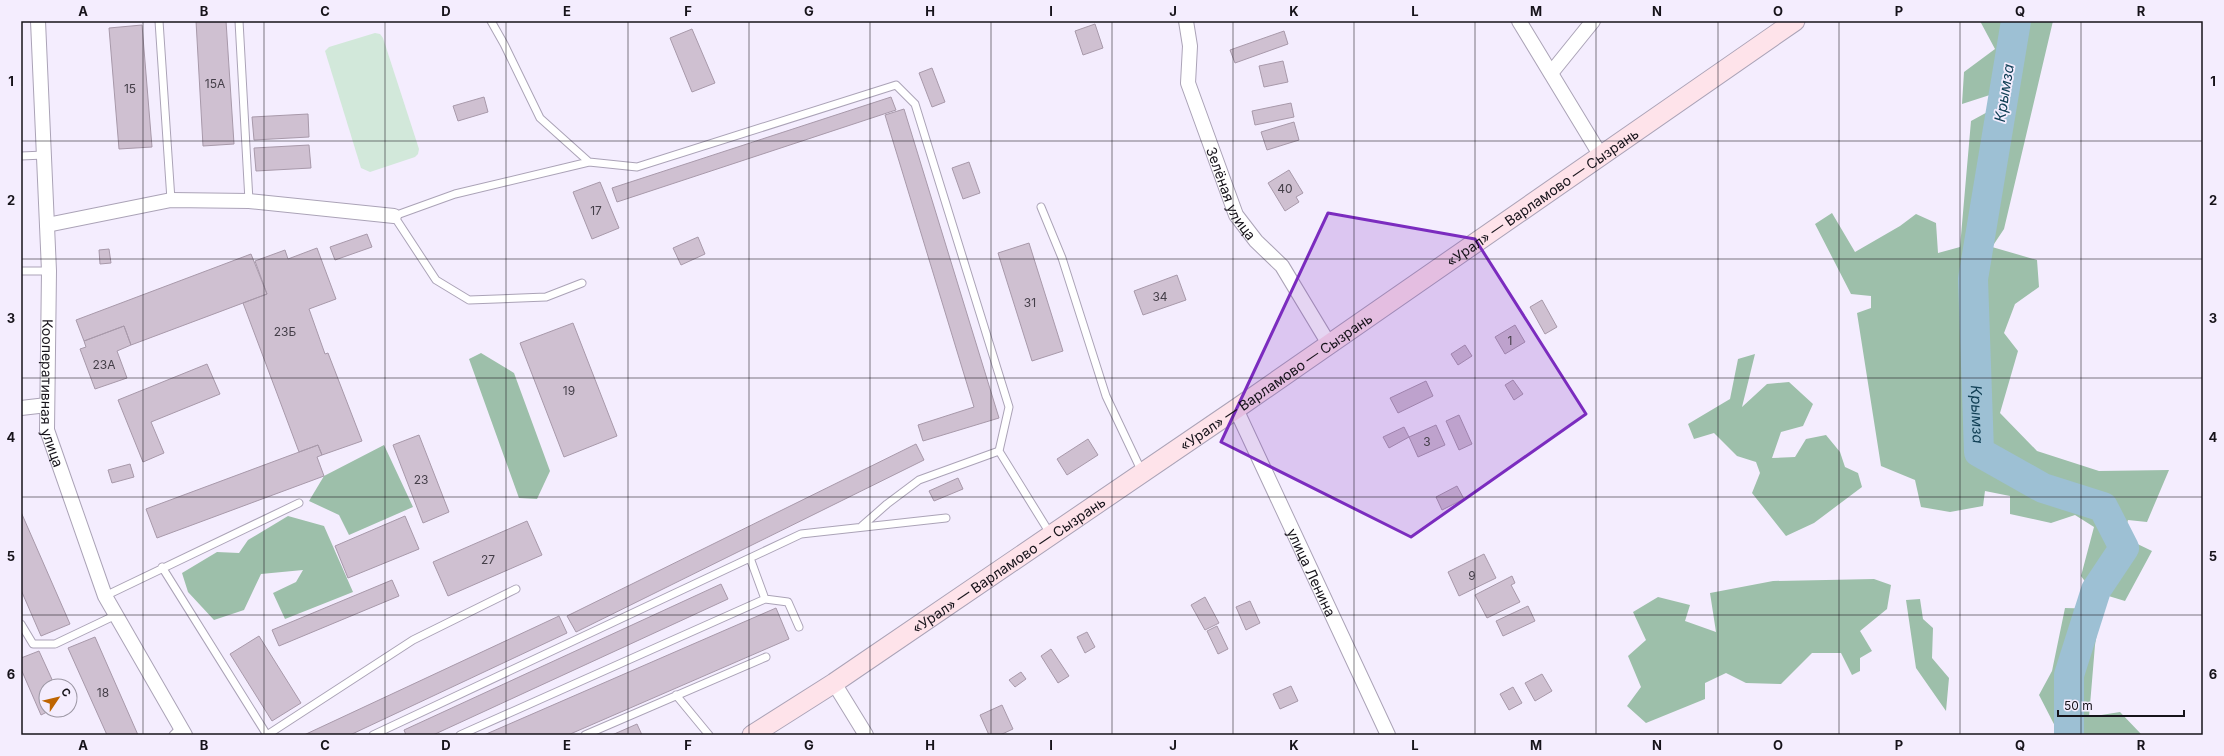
<svg xmlns="http://www.w3.org/2000/svg" width="2224" height="756" font-family="Inter,sans-serif">
  <rect width="100%" height="100%" fill="#f4edfe"/>
  <!-- green -->
  <path fill="#d2e8da" d="M375,33L380,34L383,38L419,149L418,154L415,157L370,172L361,168L325,51L329,47Z"/>
  <!-- forest -->
  <path fill="#9dbfaa" d="M1980,21H2053L2004,229L1992,247L2037,260L2039,287L2015,304L2004,333L2018,351L2000,413L2037,451L2099,471L2169,470L2147,522L2128,520L2123,537L2152,551L2125,601L2092,591L2081,576L2094,527L2075,515L2051,523L2010,514V496L1985,491L1983,506L1950,512L1921,507L1915,480L1881,466L1857,313L1871,308V296L1851,294L1815,224L1832,213L1855,252L1900,226L1916,214L1936,223L1938,253L1960,247L1971,121L1993,109L1996,93L1962,104L1964,72L1995,49Z
    M481,353L514,373L550,471L537,499L519,498L469,359Z
    M1755,354L1742,407L1767,384L1789,382L1813,404L1803,426L1781,432L1772,458L1795,457L1806,439L1826,435L1840,452L1845,467L1858,473L1862,487L1814,523L1786,536L1752,493L1760,473L1756,462L1737,456L1714,433L1694,439L1688,424L1730,399L1738,359Z
    M384,445L413,507L349,535L339,515L309,501L324,476Z
    M288,516L324,526L353,592L285,619L273,593L296,582L303,570L261,574L244,610L214,620L188,592L182,573L217,552L239,553L248,540Z
    M1874,579L1891,585L1887,609L1860,631L1872,651L1860,658V671L1852,675L1841,653H1812L1781,684L1746,683L1726,673L1705,683V699L1646,723L1627,706L1641,687L1628,656L1646,640L1633,612L1658,597L1690,605L1685,621L1716,632L1710,593L1773,581Z
    M1920,599L1923,619L1933,628L1932,658L1949,678L1946,711L1916,668L1906,600Z
    M2065,608L2101,609L2095,645L2089,717L2120,712L2141,734V735H2056L2057,730L2039,695L2052,671Z"/>
  <g fill="none" stroke-linecap="round" stroke-linejoin="round">
    <!-- river -->
    <path stroke="#9dc0d4" stroke-width="30" id="s1" d="M2016,21L1973,279L1979,452L2043,488L2103,507L2124,548L2096,590L2069,675V735"/>
  </g>
  <!-- building -->
  <path fill="#cfc0d1" stroke="#a899aa" d="M196,21H226L234,144L203,146Z
    M1095,24L1103,48L1083,55L1075,31Z
    M142,25L152,147L119,149L109,28Z
    M692,29L715,83L692,92L670,38Z
    M1284,31L1288,44L1235,63L1230,50Z
    M1283,61L1288,82L1264,87L1259,66Z
    M932,68L945,102L932,107L919,73Z
    M484,97L488,112L458,121L453,106Z
    M891,97L896,110L617,202L612,188Z
    M1291,103L1294,117L1255,125L1252,111Z
    M904,109L999,418L923,441L918,425L974,407L885,115Z
    M308,114L309,137L254,140L252,117Z
    M1294,122L1299,140L1267,150L1261,132Z
    M309,145L311,168L256,171L254,148Z
    M969,162L980,193L963,199L952,168Z
    M1289,170L1303,193L1296,197L1299,202L1285,211L1268,183Z
    M600,182L619,228L592,239L573,192Z
    M367,234L372,247L335,260L330,247Z
    M698,237L705,254L681,265L673,248Z
    M1029,243L1063,351L1032,361L998,253Z
    M317,248L336,299L309,309L325,354L328,353L362,441L322,455L318,445L299,452L243,303L267,294L255,261L285,250L288,259Z
    M109,249L111,263L100,264L99,250Z
    M251,254L267,294L131,345L124,326L84,341L76,320Z
    M1177,275L1186,300L1143,315L1134,291Z
    M1542,300L1557,327L1545,334L1530,307Z
    M573,323L617,436L564,457L520,343Z
    M1515,325L1525,342L1505,354L1495,337Z
    M124,326L131,345L117,351L127,378L95,389L80,349L86,347L84,341Z
    M1465,345L1472,356L1458,365L1451,354Z
    M207,364L220,394L151,422L164,453L143,462L118,400Z
    M1513,380L1523,394L1514,400L1505,385Z
    M1426,381L1433,396L1398,413L1390,398Z
    M1459,415L1472,444L1459,450L1446,421Z
    M1436,425L1445,445L1418,457L1409,437Z
    M1404,427L1409,437L1389,448L1383,437Z
    M419,435L449,512L423,523L393,445Z
    M1088,439L1098,455L1067,475L1057,459Z
    M916,444L924,460L576,632L567,616Z
    M318,445L322,455L317,457L324,476L157,538L146,509Z
    M130,464L134,477L112,483L108,470Z
    M958,478L963,489L934,501L929,491Z
    M1457,486L1464,499L1442,510L1436,497Z
    M21,512L70,624L41,636L21,590Z
    M405,516L419,549L348,578L335,546Z
    M527,521L542,555L448,596L433,562Z
    M1484,554L1496,578L1459,596L1448,572Z
    M1512,576L1515,583L1511,585L1520,602L1487,618L1475,595Z
    M392,580L399,596L279,646L272,630Z
    M721,584L728,599L433,735H406L404,730Z
    M1205,597L1219,623L1205,630L1191,605Z
    M1250,601L1260,623L1246,630L1236,607Z
    M1528,606L1535,621L1503,636L1496,621Z
    M776,608L789,639L568,735H484Z
    M559,616L567,633L350,735H304Z
    M1217,626L1228,649L1218,654L1207,631Z
    M1087,632L1095,647L1085,653L1077,637Z
    M259,636L301,703L272,721L230,654Z
    M95,637L138,735H107L68,648Z
    M1051,649L1069,676L1058,683L1041,656Z
    M39,651L55,686H46V710H51L41,715L21,669V658Z
    M1021,672L1026,679L1015,687L1009,680Z
    M1542,674L1552,691L1535,701L1525,683Z
    M1291,686L1298,701L1280,709L1273,694Z
    M1513,687L1522,703L1509,710L1500,694Z
    M1002,705L1013,729L1000,735H989L980,715Z
    M637,724L642,735H612Z"/>
  <g fill="none" stroke-linecap="round" stroke-linejoin="round">
    <!-- service casing -->
    <g stroke="#aba3b7" stroke-width="9">
      <path id="service" d="M159,21L171,200
        M239,21L249,201
        M491,21L504,44L540,118L589,162L637,167L896,85L915,104L1009,407L999,451L1051,535
        M21,156L44,155
        M1041,207L1062,258L1106,396L1142,472
        M21,271H49
        M582,283L546,297L469,300L436,280L394,216L455,194L589,162
        M862,526L887,504L919,480L999,451
        M750,558L765,599
        M162,567L267,735
        M105,596L299,503
        M21,624L33,644H55L116,615
        M676,695L709,735
        M173,735L180,728
        M267,735L413,640L516,589
        M373,735L801,534L946,518
        M460,735L765,599L788,602L799,627
        M585,735L766,657"/>
    </g>
    <!-- minor casing -->
    <g stroke="#aba3b7" stroke-width="16">
      <g id="minor">
        <path id="s2" d="M38,21L49,271L47,430L105,596L185,735"/>
        <path id="s3" d="M1186,21L1190,46L1188,83L1236,215L1256,241L1282,266L1329,344"/>
        <path d="M1519,21L1601,156"/>
        <path d="M1551,73L1593,21"/>
        <path d="M47,225L171,200L249,201L394,216"/>
        <path d="M21,408L47,405"/>
        <path id="s4" d="M1236,409L1388,735"/>
        <path d="M834,683L866,735"/>
      </g>
    </g>
    <!-- secondary casing -->
    <g stroke="#aba3b7" stroke-width="21">
      <g id="secondary">
        <path id="s5" d="M752,735L834,683L1236,409L1795,21"/>
      </g>
    </g>
    <!-- service -->
    <use href="#service" stroke="#fff" stroke-width="7"/>
    <!-- minor -->
    <use href="#minor" stroke="#fff" stroke-width="14"/>
    <!-- secondary -->
    <use href="#secondary" stroke="#fee3ea" stroke-width="19"/>
  </g>
  <!-- marked area -->
  <path fill="#7b2cbf" fill-opacity="0.2" stroke="#7b2cbf" stroke-width="3" stroke-linejoin="round" d="M1328,213L1475,239L1586,414L1411,537L1221,442Z"/>
  <!-- grid -->
  <path fill="none" stroke="#16131a" stroke-width="1" stroke-opacity="0.55" d="M143,21V735M264,21V735M385,21V735M506,21V735M628,21V735M749,21V735M870,21V735M991,21V735M1112,21V735M1233,21V735M1354,21V735M1475,21V735M1596,21V735M1718,21V735M1839,21V735M1960,21V735M2081,21V735M21,141H2203M21,259H2203M21,378H2203M21,497H2203M21,615H2203"/>
  <g text-anchor="middle" dominant-baseline="central" stroke-width="3.5" stroke-linejoin="round" paint-order="stroke">
    <!-- number labels -->
    <g font-size="12" fill="#443e48">
      <text x="215" y="83">15А</text>
      <text x="130" y="88">15</text>
      <text x="1285" y="188">40</text>
      <text x="596" y="210">17</text>
      <text x="1160" y="296">34</text>
      <text x="1030" y="302">31</text>
      <text x="285" y="331">23Б</text>
      <text x="1510" y="340">1</text>
      <text x="104" y="364">23А</text>
      <text x="569" y="390">19</text>
      <text x="1427" y="441">3</text>
      <text x="421" y="479">23</text>
      <text x="488" y="559">27</text>
      <text x="1472" y="575">9</text>
      <text x="103" y="692">18</text>
    </g>
    <!-- street labels -->
    <g font-size="14" fill="#16131a" stroke="#f4edfe">
      <text stroke="none"><textPath href="#s3" startOffset="181">Зелёная улица</textPath></text>
      <text stroke="none"><textPath href="#s5" startOffset="956">«Урал» — Варламово — Сызрань</textPath></text>
      <text stroke="none"><textPath href="#s5" startOffset="632">«Урал» — Варламово — Сызрань</textPath></text>
      <text stroke="none"><textPath href="#s2" startOffset="373">Кооперативная улица</textPath></text>
      <text stroke="none"><textPath href="#s5" startOffset="308">«Урал» — Варламово — Сызрань</textPath></text>
      <text stroke="none"><textPath href="#s4" startOffset="180">улица Ленина</textPath></text>
    </g>
    <!-- water labels -->
    <g font-size="15" font-style="italic" fill="#124056" stroke="#f4edfe">
      <text transform="translate(2004 93) rotate(-81)">Крымза</text>
      <text stroke="none"><textPath href="#s1" startOffset="397">Крымза</textPath></text>
    </g>
  </g>
  <!-- border -->
  <rect width="2224" height="756" fill="none" stroke="#f4edfe" stroke-width="44"/>
  <!-- north arrow -->
  <g transform="translate(58 698) rotate(55)"><circle r="19" fill="#f4edfe" stroke="#9b96a3"/>
  <path d="M0-3L7 15L0 10L-7 15Z" fill="#be6501"/>
  <text y="-6" font-size="11" font-weight="bold" text-anchor="middle" fill="#16131a">С</text>
  </g>
  <!-- scale -->
  <path d="M2058 710v6h126v-6" fill="none" stroke="#16131a" stroke-width="2"/>
  <text x="2064" y="710" font-size="12" fill="#16131a" stroke="#f4edfe" stroke-width="3" paint-order="stroke">50 m</text>
  <rect x="22" y="22" width="2180" height="712" fill="none" stroke="#16131a" stroke-width="1.5"/>
  <g font-size="13" text-anchor="middle" font-weight="bold" fill="#16131a">
    <text x="83" y="16">A</text>
    <text x="204" y="16">B</text>
    <text x="325" y="16">C</text>
    <text x="446" y="16">D</text>
    <text x="567" y="16">E</text>
    <text x="688" y="16">F</text>
    <text x="809" y="16">G</text>
    <text x="930" y="16">H</text>
    <text x="1051" y="16">I</text>
    <text x="1173" y="16">J</text>
    <text x="1294" y="16">K</text>
    <text x="1415" y="16">L</text>
    <text x="1536" y="16">M</text>
    <text x="1657" y="16">N</text>
    <text x="1778" y="16">O</text>
    <text x="1899" y="16">P</text>
    <text x="2020" y="16">Q</text>
    <text x="2141" y="16">R</text>
    <text x="11" y="86">1</text>
    <text x="2213" y="86">1</text>
    <text x="11" y="205">2</text>
    <text x="2213" y="205">2</text>
    <text x="11" y="323">3</text>
    <text x="2213" y="323">3</text>
    <text x="11" y="442">4</text>
    <text x="2213" y="442">4</text>
    <text x="11" y="561">5</text>
    <text x="2213" y="561">5</text>
    <text x="11" y="679">6</text>
    <text x="2213" y="679">6</text>
    <text x="83" y="750">A</text>
    <text x="204" y="750">B</text>
    <text x="325" y="750">C</text>
    <text x="446" y="750">D</text>
    <text x="567" y="750">E</text>
    <text x="688" y="750">F</text>
    <text x="809" y="750">G</text>
    <text x="930" y="750">H</text>
    <text x="1051" y="750">I</text>
    <text x="1173" y="750">J</text>
    <text x="1294" y="750">K</text>
    <text x="1415" y="750">L</text>
    <text x="1536" y="750">M</text>
    <text x="1657" y="750">N</text>
    <text x="1778" y="750">O</text>
    <text x="1899" y="750">P</text>
    <text x="2020" y="750">Q</text>
    <text x="2141" y="750">R</text>
  </g>
</svg>
